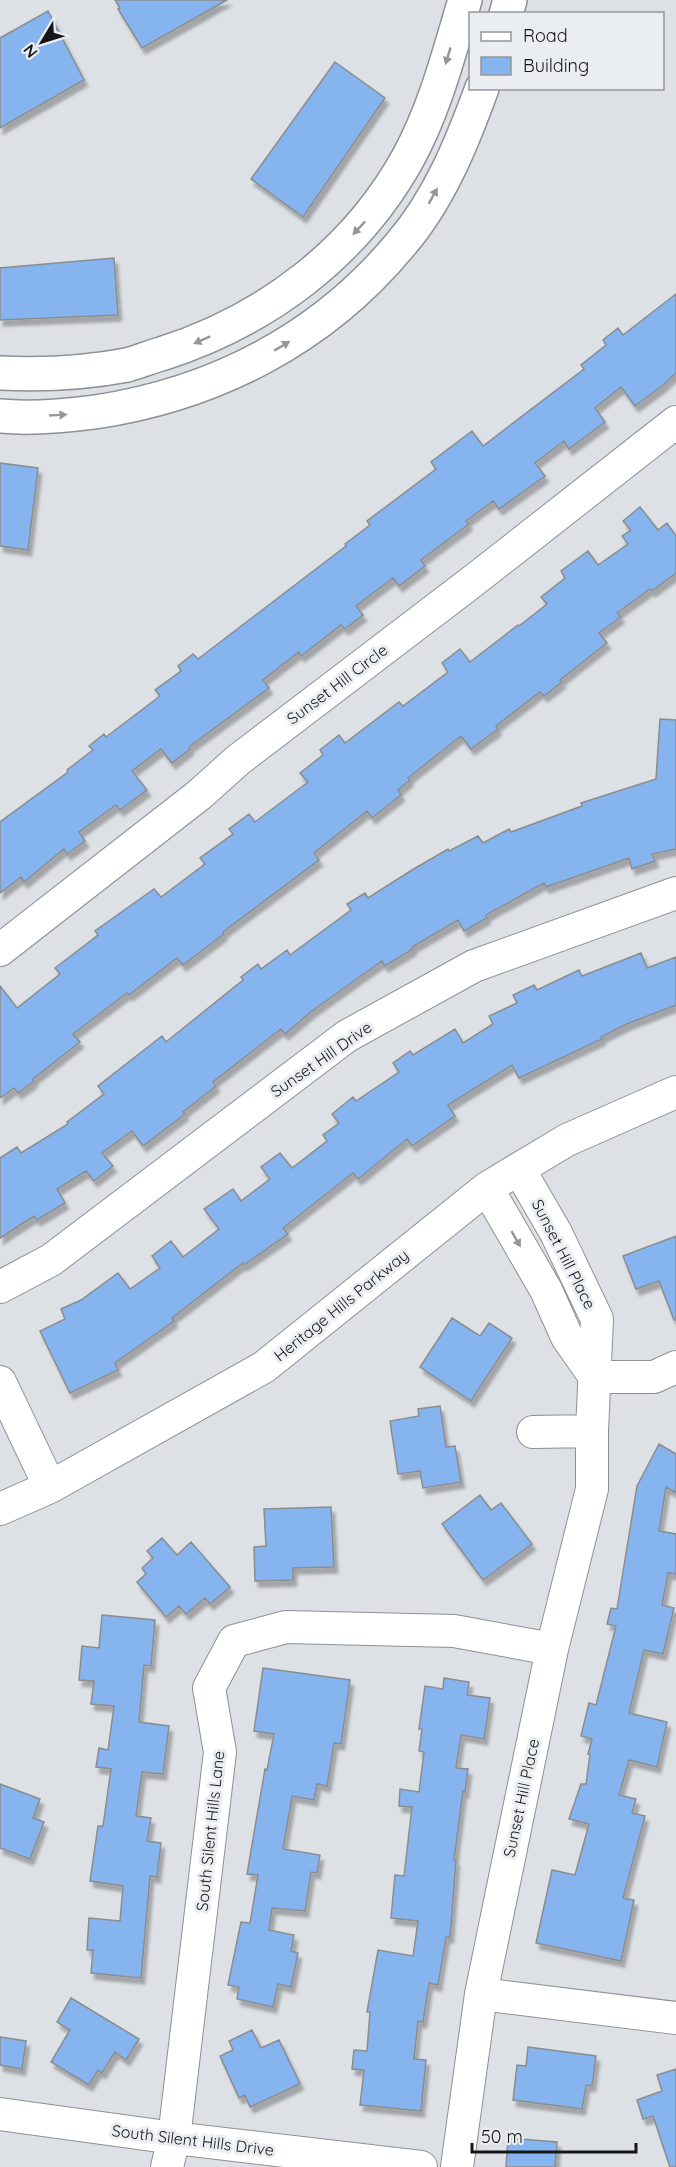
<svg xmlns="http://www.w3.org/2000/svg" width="676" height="2167" font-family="Quicksand,sans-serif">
  <defs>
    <filter id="shadow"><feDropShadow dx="3.5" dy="6" stdDeviation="1.5" flood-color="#0004"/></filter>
  </defs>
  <rect width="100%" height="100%" fill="#dde0e4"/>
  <!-- building -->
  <path fill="#86b4ef" stroke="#8a8d90" stroke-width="1.5" filter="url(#shadow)" d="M115,0H227L142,48L118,9L120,8Z
    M48,11L84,80L0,128V38Z
    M335,62L385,98L303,217L251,179Z
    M114,258L118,315L0,320V268Z
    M676,294V373L662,386L635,406L621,387L595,408L605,422L569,449L564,441L535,463L545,476L499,509L493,501L466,521L469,524L421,560L425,566L399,586L393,578L356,606L363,615L345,629L341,625L301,656L299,652L263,680L269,688L189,747L190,749L172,763L161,749L132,771L147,790L120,810L116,805L79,832L85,841L67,854L64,849L24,882L21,877L0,893V822L68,772L67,770L93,750L89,746L104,734L106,737L160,696L155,690L181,671L178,666L193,654L198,659L346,546L345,544L370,525L367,521L436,469L431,462L472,431L483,446L584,369L581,365L606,345L603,340L618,328L623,335Z
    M0,463L38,468L28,550L0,546Z
    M640,507L658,530L667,523L676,536V573L652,591L650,589L617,613L621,617L599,633L607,643L560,680L562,682L544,696L540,692L496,726L498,729L471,749L461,736L408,778L410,780L398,790L401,795L372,818L367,811L314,853L319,860L223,932L224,934L183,965L177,958L129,995L127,993L73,1034L80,1042L33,1079L34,1081L18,1093L14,1088L0,1098V986L17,1008L60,974L55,968L98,935L95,931L154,889L161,897L205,864L200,858L233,834L229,829L249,814L255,822L308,782L300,773L323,755L320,750L339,735L345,743L399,702L403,706L448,672L442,663L460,649L470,662L518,625L519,626L547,604L541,597L565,578L561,571L588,551L598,565L628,544L622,536L631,530L623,521Z
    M660,719L676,720V849L652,854L655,861L632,869L629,858L546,887L544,883L486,915L487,918L464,931L458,920L412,947L413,949L385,966L382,961L312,1011L285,1034L281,1029L213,1082L216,1086L183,1112L185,1114L143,1146L132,1131L102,1153L113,1166L94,1181L86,1171L57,1189L65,1203L37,1220L34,1216L0,1238V1158L17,1147L21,1153L68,1124L67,1122L104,1094L98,1086L162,1036L166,1042L243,980L241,977L258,964L261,969L287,950L290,955L351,910L347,904L365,893L368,898L412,870L448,849L449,851L478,836L483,843L509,829L511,832L582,806L581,803L656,779Z
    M641,953L647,968L676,957V1005L627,1024L601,1037L602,1039L519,1078L512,1065L448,1105L455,1116L412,1146L407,1139L358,1179L353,1173L283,1228L288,1234L244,1265L243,1263L172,1318L174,1321L115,1363L118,1370L70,1393L40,1331L65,1319L61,1309L81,1300L118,1273L130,1289L160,1268L152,1256L171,1241L183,1257L219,1229L204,1209L233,1189L241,1201L270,1179L261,1167L280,1153L292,1168L327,1141L323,1135L339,1123L332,1114L353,1097L356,1101L399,1072L393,1063L410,1051L413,1055L455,1029L463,1043L493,1024L489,1016L517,1003L513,995L534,985L537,990L579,970L582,976Z
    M676,1236V1320H674L659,1281L636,1289L623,1256Z
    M452,1318L480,1336L489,1323L512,1338L471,1401L420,1367Z
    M440,1406L446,1447L455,1446L461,1482L423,1488L420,1471L398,1474L390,1421L419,1416L418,1409Z
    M659,1444L676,1454V1493L666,1487L659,1531L676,1534V1574L668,1573L662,1605L674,1608L663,1654L644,1650L629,1713L667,1722L657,1767L629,1760L619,1795L636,1799L632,1813L645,1816L623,1898L634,1900L621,1961L536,1943L552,1870L575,1875L589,1824L569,1819L581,1784H586L590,1754H588L592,1739L581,1736L589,1703L596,1705L616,1626L607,1624L611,1608L617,1609L637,1486Z
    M480,1495L491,1510L501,1503L532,1544L483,1580L442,1524Z
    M331,1507L334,1567L293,1568V1580L255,1581L254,1547L266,1546L264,1509Z
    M162,1538L177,1555L191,1542L230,1587L210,1604L205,1598L186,1614L179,1606L166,1617L137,1582L146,1574L142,1568L153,1558L147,1551Z
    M102,1615L155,1620L151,1666L144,1665L139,1722L169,1726L163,1774L142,1772L136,1816L151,1818L147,1841L161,1843L157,1877L150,1876L141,1978L91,1973L93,1950H87L89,1918L120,1921L123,1886L90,1881L98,1826H103L111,1769L96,1767L99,1748L108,1750L114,1706L91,1704L94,1681L79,1680L82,1646L99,1648Z
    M263,1668L350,1680L341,1744L334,1743L327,1786L317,1784L314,1800L292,1796L283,1849L320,1855L317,1873L311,1872L305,1911L272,1908L269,1930L294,1935L291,1951L298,1953L291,1987L278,1984L273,2007L237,1999L239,1987L228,1985L241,1922L250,1923L258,1875L247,1874L265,1769L267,1770L274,1734L254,1731Z
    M444,1678L469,1682L467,1695L490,1698L484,1739L461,1735L456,1768L468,1769L465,1792L463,1791L454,1860H456L450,1937H446L438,1985L429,1983L423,2022L418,2021L414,2059L426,2060L421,2111L360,2105L364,2070L352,2069L354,2050L367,2051L370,2012H367L378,1950L413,1956L418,1921L391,1918L395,1875L404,1876L412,1807L399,1806L400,1789L419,1792L424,1752L419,1751L422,1729H419L425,1686L443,1689Z
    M0,1784L40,1799L33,1818L44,1822L30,1859L0,1848Z
    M71,1998L139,2039L126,2060L115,2052L102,2073L98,2070L89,2085L51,2062L70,2030L57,2022Z
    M252,2030L261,2048L279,2040L300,2084L250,2107L245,2095L239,2098L220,2056L233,2050L229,2041Z
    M0,2037L26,2041L22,2069L0,2065Z
    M528,2047L596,2056L592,2086L586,2085L582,2109L513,2100L517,2065L526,2066Z
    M676,2069V2167H670L653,2116L643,2119L637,2100L662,2091L657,2075Z
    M508,2138L557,2142L555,2167H506Z"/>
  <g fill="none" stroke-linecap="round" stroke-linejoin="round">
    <!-- minor casing -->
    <g stroke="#8d9094" stroke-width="34">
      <path id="minor" d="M0,950L199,795L238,760L473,581L676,422
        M487,1188L546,1290L567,1337L595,1377
        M0,1287L51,1260L347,1036L474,966L676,893
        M595,1377H654L676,1367
        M0,1382L50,1487
        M533,1432L592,1431
        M0,1509L50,1487L264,1367L487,1188L567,1140L676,1092
        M481,1994L676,2018
        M0,2114L174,2138L421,2167
        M167,2167L174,2138L220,1752L209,1688L234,1641L286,1627L454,1631L552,1649
        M457,2167L481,1994L552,1649L592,1489V1431L597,1319L556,1233L519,1169"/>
    </g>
    <!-- major casing -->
    <g stroke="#8d9094" stroke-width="36">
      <path id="major" d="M506,14L510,0
        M0,373C42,375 85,373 127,365C138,362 150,357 161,354C265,321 355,254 408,158C435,109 449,53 465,0
        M0,416C31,419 64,416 95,412C215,394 322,339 400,245C439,200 462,143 482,88"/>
    </g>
    <!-- minor -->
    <use href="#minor" stroke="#fff" stroke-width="32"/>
    <!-- major -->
    <use href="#major" stroke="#fff" stroke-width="33"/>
  </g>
  <!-- one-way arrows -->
  <defs><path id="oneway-solid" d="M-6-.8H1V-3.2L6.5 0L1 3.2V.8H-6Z" transform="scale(1.5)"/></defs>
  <g fill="#969697">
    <use href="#oneway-solid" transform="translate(448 56) rotate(107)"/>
    <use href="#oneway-solid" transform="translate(433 196) rotate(-61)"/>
    <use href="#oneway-solid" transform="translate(359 228) rotate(133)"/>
    <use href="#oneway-solid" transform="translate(202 340) rotate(156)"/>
    <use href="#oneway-solid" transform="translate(282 346) rotate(-31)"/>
    <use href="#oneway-solid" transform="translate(58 415) rotate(-3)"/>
    <use href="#oneway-solid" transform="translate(516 1239) rotate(60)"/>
  </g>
  <g text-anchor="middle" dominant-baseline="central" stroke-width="6" stroke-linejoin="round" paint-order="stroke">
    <!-- street labels -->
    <g font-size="16" fill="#151617" stroke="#eaedf1">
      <text transform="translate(337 684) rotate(-37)">Sunset Hill Circle</text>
      <text transform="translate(321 1059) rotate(-35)">Sunset Hill Drive</text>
      <text transform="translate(564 1254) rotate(63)">Sunset Hill Place</text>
      <text transform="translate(341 1305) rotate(-39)">Heritage Hills Parkway</text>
      <text transform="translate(521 1798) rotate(-78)">Sunset Hill Place</text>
      <text transform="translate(210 1831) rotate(-84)">South Silent Hills Lane</text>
      <text transform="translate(193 2140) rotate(7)">South Silent Hills Drive</text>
    </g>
  </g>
  <!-- legend -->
  <rect x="469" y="12" width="195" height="78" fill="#eaedf1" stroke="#95979a" stroke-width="1.5"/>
  <rect x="481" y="32" width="30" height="9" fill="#ffffff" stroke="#95979a" stroke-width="1.5"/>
  <text x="523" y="42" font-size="18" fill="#151617">Road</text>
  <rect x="481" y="57" width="30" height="18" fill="#86b4ef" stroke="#95979a" stroke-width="1.5"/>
  <text x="523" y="72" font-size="18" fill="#151617">Building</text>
  <!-- north arrow -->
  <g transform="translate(42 42) rotate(232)" stroke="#eaedf1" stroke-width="4.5" paint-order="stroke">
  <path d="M0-4.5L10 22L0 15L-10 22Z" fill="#151617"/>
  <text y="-9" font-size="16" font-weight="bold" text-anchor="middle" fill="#151617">N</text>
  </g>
  <!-- scale -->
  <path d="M472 2143v9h164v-9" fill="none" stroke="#151617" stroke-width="3"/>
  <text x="481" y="2143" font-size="18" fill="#151617" stroke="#eaedf1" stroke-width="4.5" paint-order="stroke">50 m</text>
</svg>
